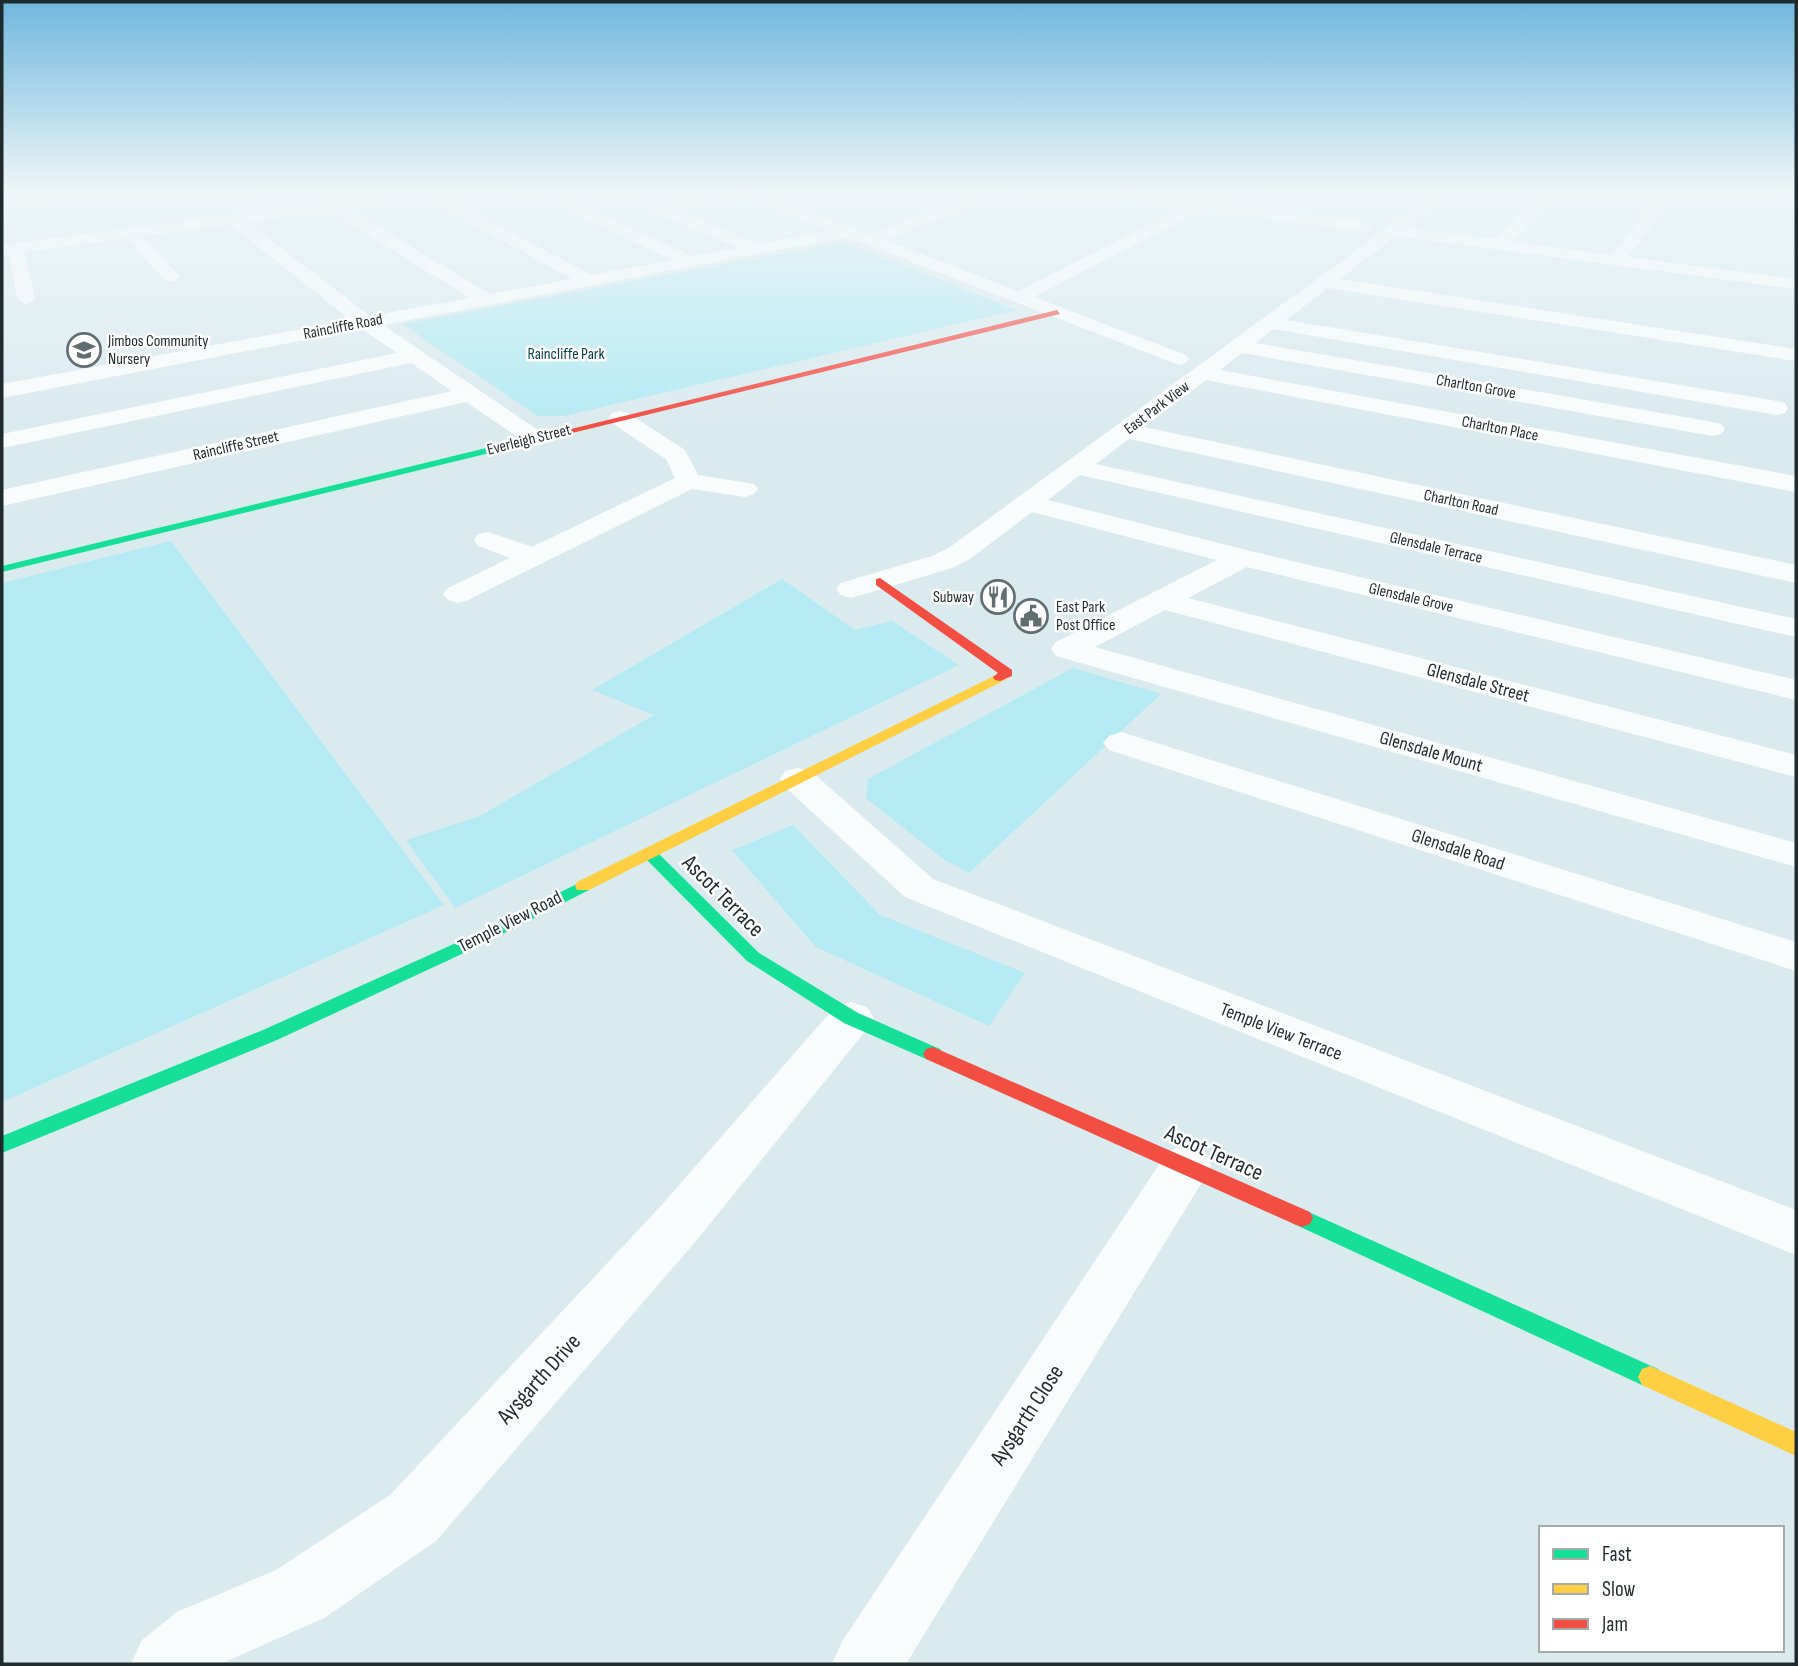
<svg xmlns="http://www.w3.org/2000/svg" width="1798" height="1666" font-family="'Sofia Sans Condensed',sans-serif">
  <rect width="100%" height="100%" fill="#daebf0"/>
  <!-- green -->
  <path fill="#b5e9f4" d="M843,242L1017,310L564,416H538L402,324Z
    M171,541L444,905L2,1102V583Z
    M782,579L855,630L892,621L959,665L455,908L406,840L480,816L654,715L592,690Z
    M1073,668L1161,694L969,873L943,859L866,798L868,779Z
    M793,825L880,915L1025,973L989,1026L816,947L732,850Z"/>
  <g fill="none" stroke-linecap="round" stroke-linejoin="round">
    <!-- street -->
    <path fill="#f9fcfd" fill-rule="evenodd" d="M74,192H111L104,196L2,211V201Z
      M406,192H443L441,195L592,275L672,260L536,195L534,192H552L692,256L739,248L651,211L648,208L651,205L734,192H755L870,235L981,192H1000L998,195L885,240L1018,291L1183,208L1094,196L1087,192C1181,192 1273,210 1367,222L1375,227L1367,232L1202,210L1034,297L1186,355L1189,359L1186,363L1179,365L847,237L383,325L544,434L548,439L544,444L536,446L528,444L466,402L2,506V490L452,391L411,363L2,448V434L397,353L362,329L2,398V384L350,320L230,224L142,236L181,277L172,282L166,281L126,238L25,252L35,299L26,305L17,299L9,254L2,255V245ZM425,198L572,279L490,294L347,208ZM747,199L830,231L759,244L674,210ZM329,211L470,298L370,316L247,222Z
      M1436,192H1452L1407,228L1495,239L1549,192H1564L1512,242L1612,255L1662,192H1676L1628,257L1796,279V289L1396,236L1340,279L1796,349V361L1328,288L1286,320L1777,401L1785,403L1788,408L1785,413L1777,415L1273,329L1256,343L1713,422L1721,424L1725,429L1721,434L1713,436L1242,353L1220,370L1796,476V492L1206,380L1144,427L1796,565V583L1129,439L1096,464L1796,619V637L1080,475L1048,500L1246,550L1796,680V700L1247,567L1188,598L1796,755V777L1165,610L1095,647L1796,843V867L1056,656L1051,649L1056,642L1217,560L1032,512L970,559L952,568L851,598L841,595L836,589L841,583L932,556L950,547Z
      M620,411L628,413L685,450L698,475L754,484L758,489L754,494L745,497L692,489L468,600L458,603L448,600L443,594L448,588L510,558L478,546L474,540L478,534L488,532L532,547L675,478L666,459L612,423L608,418L612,413Z
      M1121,732L1796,942V971L1109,750L1103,743L1109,736Z
      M798,768L811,771L933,879L1796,1210V1255L905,897L785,787L780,779L785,771Z
      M851,1002L867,1007L874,1018L867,1029L697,1240L436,1541L324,1618L220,1664H131L142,1640L177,1612L276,1570L390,1495L659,1208L835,1007Z
      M1186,1145L1204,1151L1211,1165L1204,1179L906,1664H832L843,1640L1168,1151Z"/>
    <!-- fast -->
    <path fill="#16e098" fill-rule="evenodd" d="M527,438L532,441L530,443L2,572V566Z
      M649,848L655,850L759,953L858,1013L940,1049L943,1054L940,1059L933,1061L926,1059L844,1023L747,961L643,856L641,853Z
      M583,881L591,886L589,890L479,946L277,1040L2,1153V1136L263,1030L467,938Z
      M1302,1209L1658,1369L1662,1377L1658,1385L1650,1388L1642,1385L1294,1224L1291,1218L1294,1212Z"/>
    <!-- slow -->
    <path fill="#ffcf43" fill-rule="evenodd" d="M1000,673L1005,674V680L589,890H577L575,886L577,882Z
      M1650,1366L1796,1432V1456L1642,1385L1638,1377L1642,1369Z"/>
    <!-- jam -->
    <path fill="#f24e42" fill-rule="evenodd" d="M1057,310L1060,314L527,444L522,441Z
      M880,578L1012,670V676L1000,681L995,680L993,677L998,673L876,585V579Z
      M933,1047L1310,1212L1313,1218L1310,1224L1302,1227L1294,1224L926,1059L923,1054L926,1049Z"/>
  </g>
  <!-- sky -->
  <linearGradient id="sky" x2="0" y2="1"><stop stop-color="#70b7dd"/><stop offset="0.45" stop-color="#eef6f8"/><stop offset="1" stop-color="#eef6f8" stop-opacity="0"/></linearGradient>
  <rect width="1798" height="425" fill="url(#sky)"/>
  <!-- icons -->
  <defs>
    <g id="school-ring" transform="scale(1.75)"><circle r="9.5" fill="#fff" stroke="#606e71" stroke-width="1.5"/><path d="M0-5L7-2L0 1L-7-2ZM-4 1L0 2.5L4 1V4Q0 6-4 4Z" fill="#606e71"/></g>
    <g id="restaurant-ring" transform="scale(1.75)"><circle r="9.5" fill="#fff" stroke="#606e71" stroke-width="1.5"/><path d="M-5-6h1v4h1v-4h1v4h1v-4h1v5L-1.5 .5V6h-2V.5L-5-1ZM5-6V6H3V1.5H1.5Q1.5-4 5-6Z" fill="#606e71"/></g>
    <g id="civic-ring" transform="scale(1.75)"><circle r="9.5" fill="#fff" stroke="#606e71" stroke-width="1.5"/><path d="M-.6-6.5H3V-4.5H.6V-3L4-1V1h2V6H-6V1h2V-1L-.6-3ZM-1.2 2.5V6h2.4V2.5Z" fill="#606e71"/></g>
  </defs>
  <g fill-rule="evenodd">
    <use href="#school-ring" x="84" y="350"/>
    <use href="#restaurant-ring" x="998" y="597"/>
    <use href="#civic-ring" x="1031" y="616"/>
  </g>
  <g text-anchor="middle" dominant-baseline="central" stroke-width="5" stroke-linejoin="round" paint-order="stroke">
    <!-- far-street labels -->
    <g font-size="16" fill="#1f2a2d" stroke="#fff">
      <text transform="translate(343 327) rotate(-11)">Raincliffe Road</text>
      <text transform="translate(1476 387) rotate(10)">Charlton Grove</text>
      <text transform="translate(1157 408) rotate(-37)">East Park View</text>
      <text transform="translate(1500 429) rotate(11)">Charlton Place</text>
      <text transform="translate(529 440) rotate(-14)">Everleigh Street</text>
      <text transform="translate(236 446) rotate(-13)">Raincliffe Street</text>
      <text transform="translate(1461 503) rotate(12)">Charlton Road</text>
      <text transform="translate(1436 548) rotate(13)">Glensdale Terrace</text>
      <text transform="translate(1411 598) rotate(13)">Glensdale Grove</text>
    </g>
    <!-- far-poi labels -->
    <g font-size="16" fill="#1f2a2d" stroke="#fff" text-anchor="start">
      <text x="108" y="341">Jimbos Community<tspan x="108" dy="18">Nursery</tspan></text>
      <text x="974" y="597" text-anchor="end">Subway</text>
      <text x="1056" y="607">East Park<tspan x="1056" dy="18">Post Office</tspan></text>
    </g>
    <!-- far-park labels -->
    <g font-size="16" fill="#043d46" stroke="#fff">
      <text x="566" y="354">Raincliffe Park</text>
    </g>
    <!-- street labels -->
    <g font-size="19" fill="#1f2a2d" stroke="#fff">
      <text transform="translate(1478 683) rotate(15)">Glensdale Street</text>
      <text transform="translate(1431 752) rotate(16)">Glensdale Mount</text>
      <text transform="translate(1458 850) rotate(18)">Glensdale Road</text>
      <text transform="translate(510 922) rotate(-27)">Temple View Road</text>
      <text transform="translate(1281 1032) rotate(21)">Temple View Terrace</text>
    </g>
    <!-- near-street labels -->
    <g font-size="23" fill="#1f2a2d" stroke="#fff">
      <text transform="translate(723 896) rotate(45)">Ascot Terrace</text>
      <text transform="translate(1214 1153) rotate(24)">Ascot Terrace</text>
      <text transform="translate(539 1379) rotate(-48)">Aysgarth Drive</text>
      <text transform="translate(1027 1415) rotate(-57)">Aysgarth Close</text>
    </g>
  </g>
  <!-- border -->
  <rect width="1798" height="1666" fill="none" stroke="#1f2a2d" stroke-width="7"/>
  <!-- legend -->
  <rect x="1539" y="1526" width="245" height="126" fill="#ffffff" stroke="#a5aaab" stroke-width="2"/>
  <rect x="1553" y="1549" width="35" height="10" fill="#16e098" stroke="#a5aaab" stroke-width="2"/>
  <text x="1602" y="1561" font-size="21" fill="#1f2a2d">Fast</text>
  <rect x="1553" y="1584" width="35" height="10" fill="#ffcf43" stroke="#a5aaab" stroke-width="2"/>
  <text x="1602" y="1596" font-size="21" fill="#1f2a2d">Slow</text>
  <rect x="1553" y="1619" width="35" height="10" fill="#f24e42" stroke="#a5aaab" stroke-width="2"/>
  <text x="1602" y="1631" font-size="21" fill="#1f2a2d">Jam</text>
</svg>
